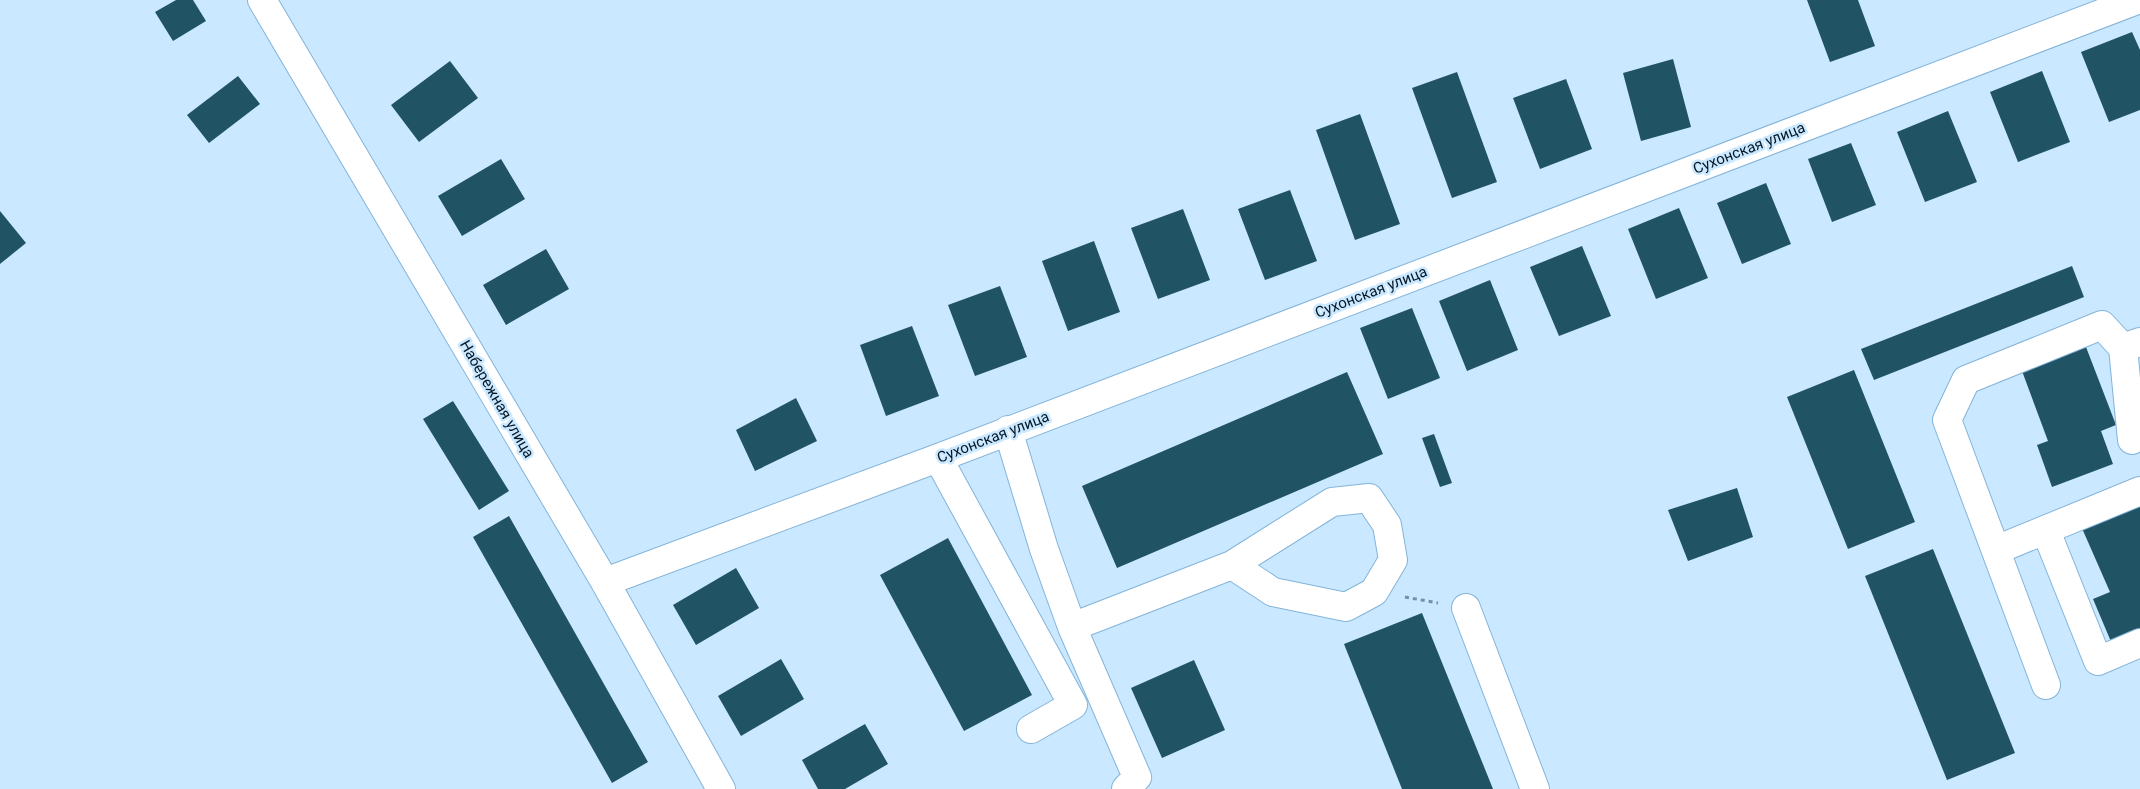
<svg xmlns="http://www.w3.org/2000/svg" width="2140" height="789" font-family="Roboto,sans-serif">
  <rect width="100%" height="100%" fill="#cae8ff"/>
  <!-- building -->
  <path fill="#205363" d="M176,0H193L206,21L173,41L155,12Z
    M1807,0H1858L1875,46L1830,62Z
    M2132,32L2140,50V110L2109,122L2081,52Z
    M1673,59L1691,127L1641,141L1623,73Z
    M450,61L478,98L419,142L391,105Z
    M2042,71L2070,142L2018,162L1990,92Z
    M1457,72L1497,182L1452,198L1412,88Z
    M238,76L260,104L209,143L187,115Z
    M1566,79L1592,149L1540,169L1513,98Z
    M1948,111L1977,182L1925,202L1897,132Z
    M1360,114L1400,224L1355,240L1316,130Z
    M1851,143L1876,205L1832,222L1808,159Z
    M501,159L525,199L462,236L438,196Z
    M1766,183L1791,244L1742,264L1717,203Z
    M1290,190L1317,261L1265,280L1238,209Z
    M1679,208L1708,278L1656,299L1628,229Z
    M1183,209L1210,280L1158,299L1131,228Z
    M0,211L26,243L0,264Z
    M1094,241L1120,312L1068,331L1042,261Z
    M1582,246L1611,316L1559,336L1530,267Z
    M546,249L569,289L506,325L483,285Z
    M2072,266L2084,297L1874,380L1861,349Z
    M1490,280L1518,350L1467,371L1439,301Z
    M1000,286L1027,357L975,376L948,305Z
    M1412,308L1440,378L1388,399L1360,328Z
    M912,326L939,396L886,416L860,345Z
    M2086,347L2116,425L2101,431L2113,464L2052,487L2037,445L2048,441L2022,371Z
    M1854,370L1915,522L1848,549L1787,397Z
    M1347,372L1383,454L1117,568L1082,486Z
    M796,398L817,441L755,471L736,430Z
    M453,401L509,491L479,510L423,419Z
    M1434,434L1452,483L1440,487L1422,438Z
    M1737,488L1753,537L1688,561L1668,510Z
    M2140,500V632L2112,644L2093,599L2110,592L2081,526Z
    M509,516L648,762L612,783L473,537Z
    M948,538L1032,695L964,731L880,575Z
    M1933,549L2015,753L1947,780L1865,576Z
    M736,568L759,608L696,645L673,605Z
    M1422,613L1493,789H1402L1344,644Z
    M781,659L804,699L741,736L718,696Z
    M1194,660L1225,730L1162,758L1131,688Z
    M865,724L888,764L845,789H818L802,760Z"/>
  <g fill="none" stroke-linecap="round" stroke-linejoin="round">
    <!-- minor casing -->
    <g stroke="#84b4d9" stroke-width="30">
      <path id="minor" d="M262,0L605,582L721,789
        M2123,348L2132,440
        M1008,430L1044,549L1072,627L1232,565L1273,592L1346,607L1374,592L1393,560L1387,525L1369,498L1332,502L1232,565
        M938,458L1073,705L1031,729
        M2046,531L2098,661L2140,643
        M1996,550L2140,491
        M605,582L938,458L2137,0
        M1466,608L1535,789
        M1072,627L1137,777L1126,789
        M2046,685L1947,420L1966,380L2102,325L2123,348L2140,342"/>
    </g>
    <!-- path -->
    <path stroke="#768fa2" stroke-width="3" stroke-dasharray="4 4" stroke-linecap="butt" d="M1405,597L1438,603"/>
    <!-- minor -->
    <use href="#minor" stroke="#fff" stroke-width="28"/>
  </g>
  <g text-anchor="middle" dominant-baseline="central" stroke-width="5" stroke-linejoin="round" paint-order="stroke">
    <!-- street labels -->
    <g font-size="15" fill="#051725" stroke="#cae8ff">
      <text transform="translate(1749 148) rotate(-21)">Сухонская улица</text>
      <text transform="translate(1371 292) rotate(-21)">Сухонская улица</text>
      <text transform="translate(497 399) rotate(60)">Набережная улица</text>
      <text transform="translate(993 437) rotate(-21)">Сухонская улица</text>
    </g>
  </g>
</svg>
